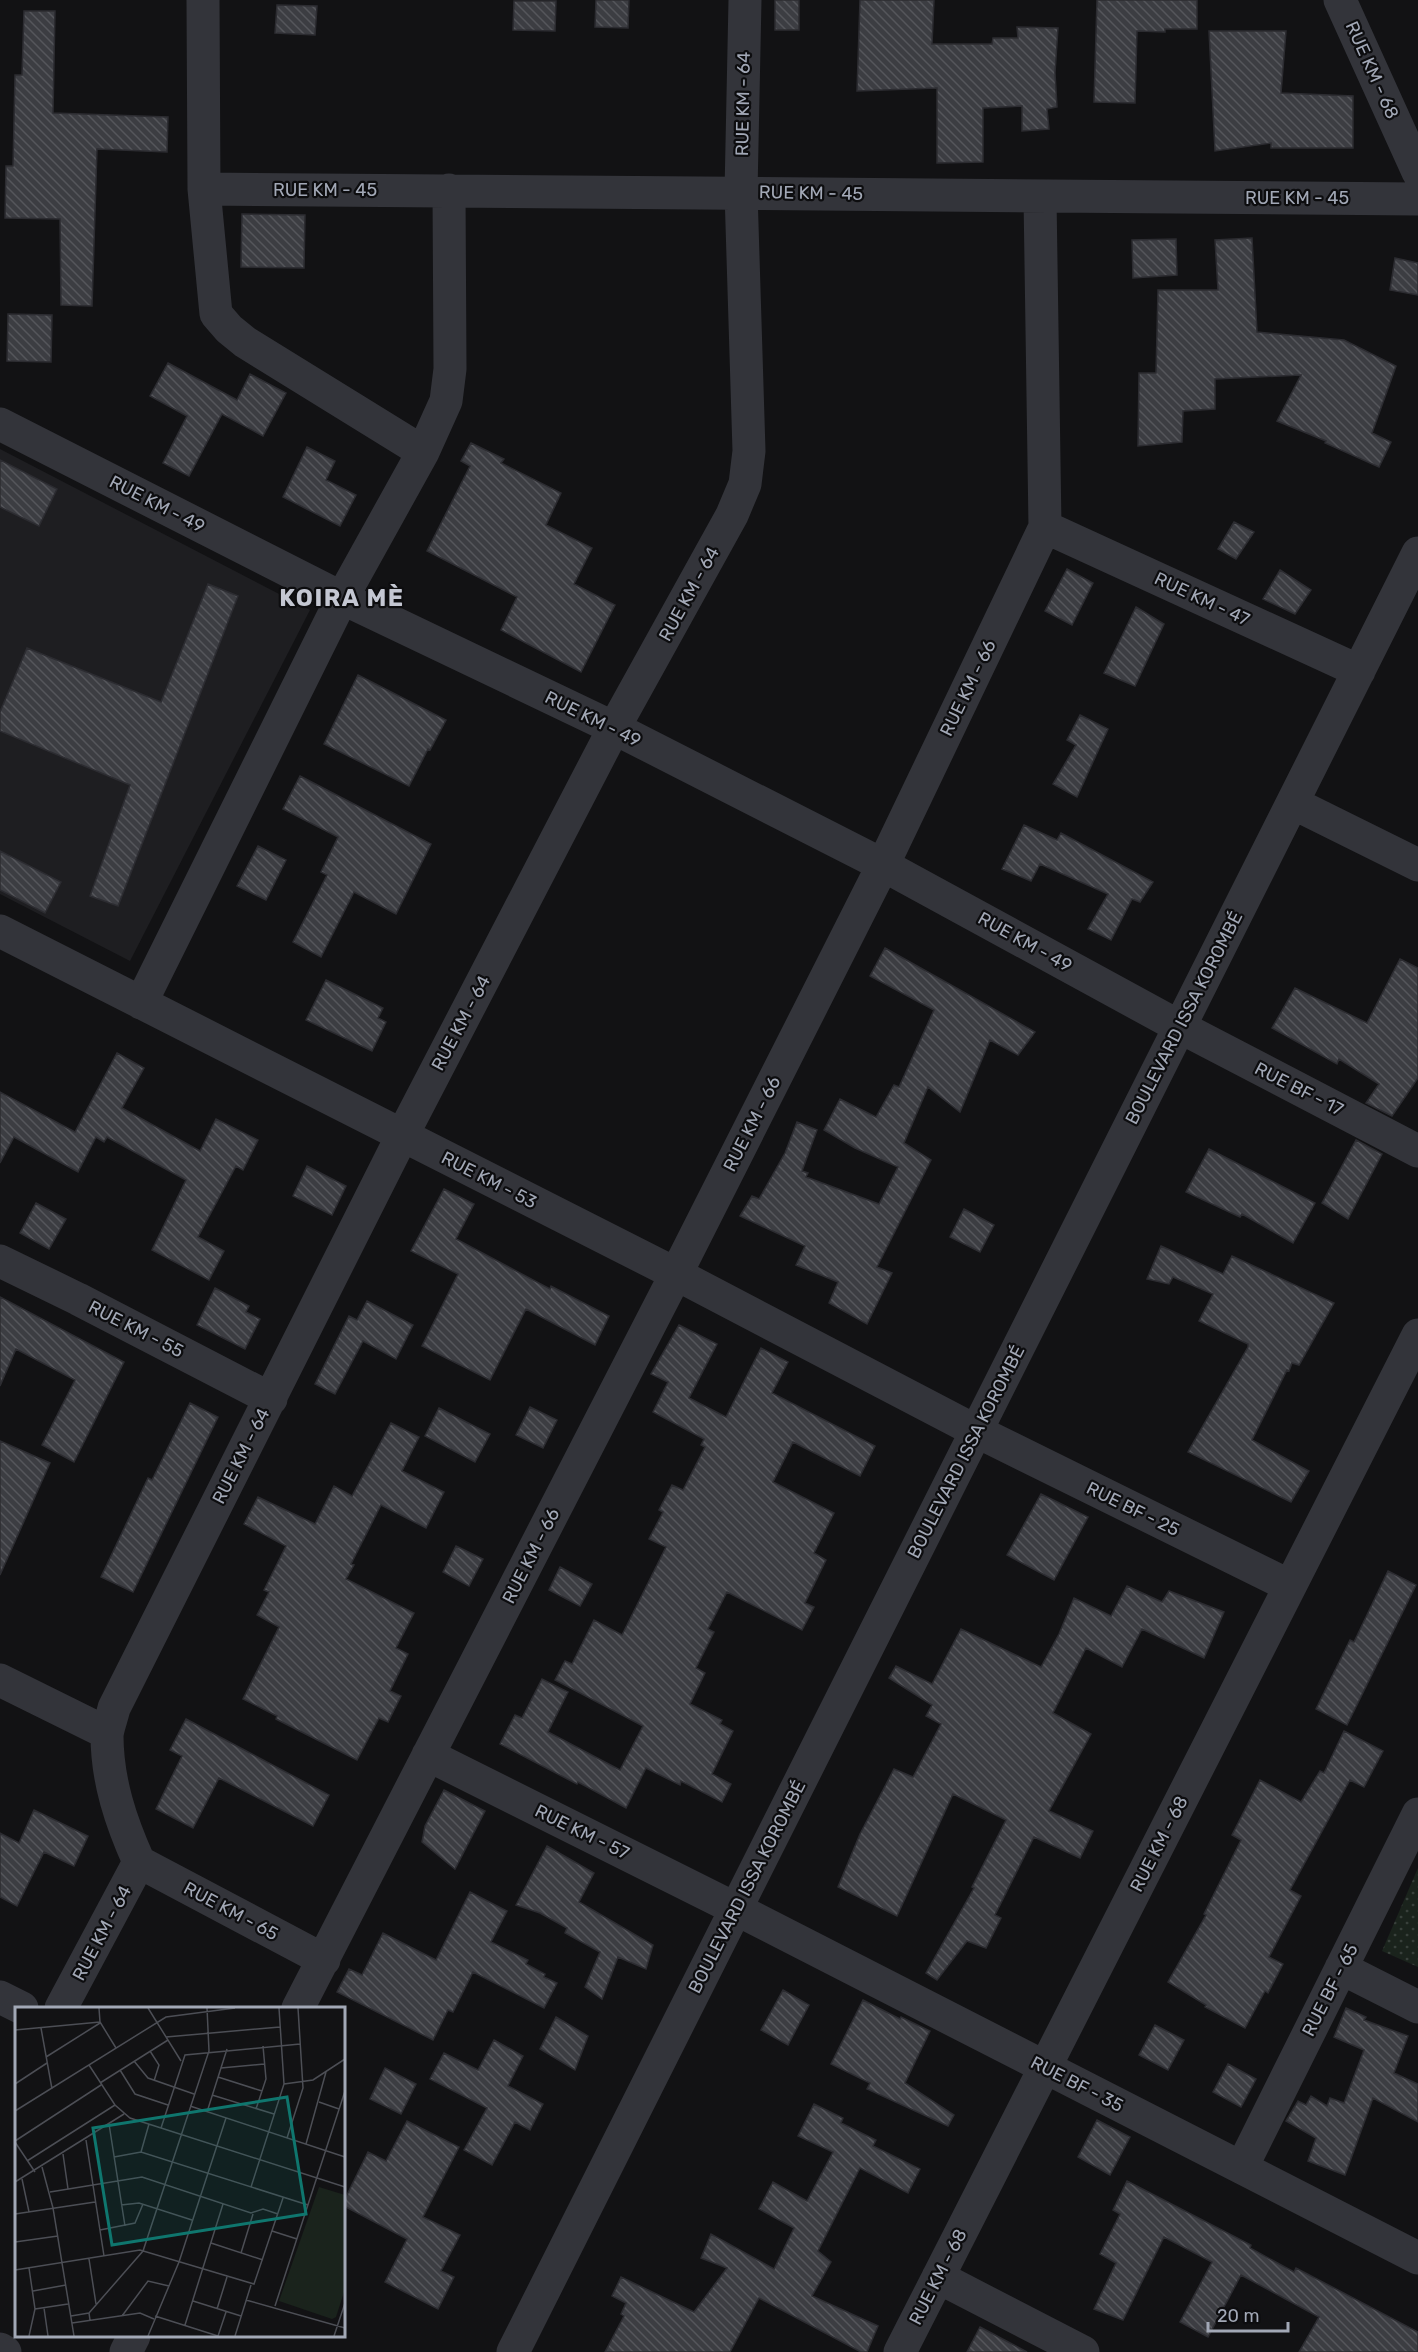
<svg xmlns="http://www.w3.org/2000/svg" width="1418" height="2352" font-family="Rubik,sans-serif">
  <defs>
    <pattern id="grass-dots" width="8" height="8" patternUnits="userSpaceOnUse" patternTransform="scale(1.5)"><rect width="8" height="8" fill="#1a231c"/><path d="M2 2h.1M6 6h.1" fill="none" stroke="#38403b" stroke-width="1.8" stroke-linecap="round"/></pattern>
    <pattern id="building-back-hatch" width="6" height="6" patternUnits="userSpaceOnUse" patternTransform="scale(1.5)"><rect width="6" height="6" fill="#3c3d42"/><path d="M-1 5l2 2M0 0l6 6M5-1l2 2" fill="none" stroke="#55565b"/></pattern>
  </defs>
  <rect width="100%" height="100%" fill="#121214"/>
  <!-- built -->
  <path fill="#1e1e21" d="M0,449L310,610L130,961L0,894Z"/>
  <!-- grass -->
  <path fill="url(#grass-dots)" d="M1418,1868V1967L1382,1951Z"/>
  <!-- building -->
  <path fill="url(#building-back-hatch)" stroke="#2c2c31" stroke-width="1.5" d="M596,0H629L628,28L595,27Z
    M775,0H799V30H775Z
    M860,0H934L932,44H992L993,38H1018L1017,27L1058,28L1055,73L1057,107L1047,109L1049,129L1022,131V106L983,108V162L937,163V88L857,91Z
    M1097,0H1197V29H1165V32L1137,31L1135,103L1094,102Z
    M514,1H556L555,31L513,30Z
    M277,5L317,6L315,35L275,33Z
    M24,11H55L53,113L168,117L167,152L97,149L92,306L61,305L60,219L5,218L6,166H13L15,75H22Z
    M1209,31H1286L1281,93L1353,96V148H1271V143L1215,151Z
    M242,214L305,215L304,268L241,267Z
    M1252,238L1257,332L1344,340L1396,366L1372,433L1391,442L1379,467L1325,443L1326,441L1277,421L1301,375L1215,379V409L1183,411L1182,442L1138,446L1139,373H1156L1158,290H1218L1215,240Z
    M1176,239L1177,275L1133,278L1132,240Z
    M1395,258L1418,263V295L1390,290Z
    M8,314L52,315L51,362L7,361Z
    M168,363L237,400L250,374L286,393L263,436L222,414L189,476L163,463L187,416L150,396Z
    M471,443L504,459L501,463L561,493L546,525L592,548L574,584L615,605L581,672L501,630L517,597L427,551L470,466L461,461Z
    M307,447L335,461L326,480L356,495L340,526L283,497Z
    M0,460L57,489L39,526L0,507Z
    M1234,522L1254,532L1236,559L1218,549Z
    M1067,569L1093,583L1072,625L1045,611Z
    M1280,570L1311,590L1295,614L1263,599Z
    M208,584L238,596L118,906L90,896L130,785L0,731V712L27,648L161,702Z
    M1136,607L1164,624L1135,686L1104,673Z
    M358,675L446,720L430,750L428,749L409,786L324,744Z
    M1080,715L1108,729L1077,797L1053,784L1076,745L1067,740Z
    M300,776L431,844L396,914L354,892L321,957L293,942L327,875L321,872L338,837L283,809Z
    M1024,825L1057,840L1061,833L1153,882L1140,902L1132,899L1111,940L1088,929L1108,894L1040,864L1031,881L1002,869Z
    M258,846L286,860L266,900L237,886Z
    M0,851L61,882L45,913L0,890Z
    M885,948L1035,1032L1018,1055L990,1040L960,1112L928,1087L904,1143L931,1160L877,1267L892,1273L867,1324L829,1303L838,1282L796,1265L805,1246L740,1216L752,1196L759,1199L785,1153L797,1122L817,1130L802,1171L808,1173L806,1177L879,1204L898,1167L855,1148L824,1130L840,1099L876,1117L894,1085L899,1087L934,1010L870,976Z
    M1400,959L1418,968V1078L1392,1116L1366,1103L1379,1084L1339,1059L1337,1064L1272,1028L1295,988L1367,1023Z
    M326,980L383,1008L378,1018L386,1022L372,1051L306,1020Z
    M117,1053L144,1068L122,1108L200,1151L216,1119L258,1140L243,1170L236,1166L198,1237L224,1251L209,1280L152,1250L186,1180L107,1137L104,1142L96,1137L78,1172L14,1137L0,1163V1092L75,1132Z
    M1356,1140L1382,1154L1348,1219L1322,1203Z
    M1209,1149L1315,1203L1293,1243L1242,1214L1240,1217L1186,1192Z
    M307,1166L346,1186L332,1215L293,1196Z
    M444,1189L474,1204L456,1239L550,1289L551,1286L609,1316L595,1345L526,1309L490,1380L422,1346L458,1274L411,1251Z
    M36,1203L66,1219L49,1249L20,1233Z
    M964,1209L994,1225L980,1252L950,1237Z
    M1161,1246L1223,1274L1232,1256L1334,1303L1299,1365L1292,1363L1289,1371L1287,1370L1252,1440L1309,1471L1291,1502L1188,1452L1248,1347V1344L1199,1321L1213,1294L1173,1277L1169,1284L1147,1279Z
    M215,1288L249,1306L246,1312L260,1319L245,1349L197,1325Z
    M0,1297L124,1362L74,1462L42,1445L75,1380L16,1349L0,1386Z
    M367,1301L413,1325L396,1359L363,1341L335,1394L315,1384L349,1316L357,1320Z
    M679,1325L717,1344L689,1398L726,1417L761,1348L788,1362L772,1393L875,1446L860,1476L793,1442L773,1482L834,1513L814,1553L826,1560L805,1603L814,1607L802,1630L727,1592L708,1629L714,1632L696,1668L705,1673L690,1704L722,1720L720,1724L733,1731L712,1774L731,1784L722,1802L681,1781L680,1785L646,1768L626,1808L578,1782L577,1784L500,1744L515,1715L522,1718L542,1679L568,1692L548,1732L620,1770L643,1726L555,1680L565,1661L572,1664L594,1620L622,1635L666,1547L649,1539L663,1512L659,1510L672,1485L683,1490L705,1447L701,1445L704,1439L653,1412L668,1382L651,1374Z
    M190,1403L218,1417L133,1592L101,1577L148,1478L152,1480Z
    M530,1407L557,1420L543,1448L516,1435Z
    M439,1408L490,1434L475,1462L425,1436Z
    M391,1423L419,1437L402,1471L444,1492L426,1528L381,1505L351,1564L354,1565L346,1579L414,1613L396,1648L408,1654L390,1691L401,1696L388,1722L379,1718L357,1760L276,1719L277,1716L243,1699L279,1627L257,1615L269,1592L264,1590L286,1546L244,1524L258,1497L315,1524L334,1486L352,1496Z
    M0,1441L50,1463L0,1575Z
    M1041,1494L1088,1517L1054,1580L1007,1555Z
    M456,1546L483,1559L469,1586L443,1572Z
    M560,1567L592,1584L580,1606L549,1590Z
    M1388,1571L1416,1585L1347,1725L1316,1709L1350,1640L1354,1642Z
    M1127,1586L1162,1602L1169,1591L1224,1612L1204,1658L1142,1629L1122,1667L1086,1648L1053,1713L1091,1734L1049,1811L1093,1831L1080,1858L1034,1837L995,1915L1001,1918L986,1948L967,1941L937,1980L926,1973L974,1888L972,1887L1006,1820L953,1794L897,1916L838,1887L860,1834L894,1769L913,1777L941,1724L926,1716L932,1705L889,1678L896,1666L932,1684L961,1629L1041,1667L1059,1634L1074,1598L1111,1616Z
    M186,1719L329,1795L313,1826L219,1778L193,1828L156,1809L182,1756L170,1750Z
    M1344,1731L1383,1751L1364,1787L1350,1780L1290,1890L1301,1896L1269,1957L1283,1964L1268,1993L1265,1991L1245,2028L1205,2007L1206,2005L1168,1982L1206,1915L1204,1914L1241,1840L1232,1835L1260,1780L1301,1802L1320,1771L1324,1773Z
    M444,1790L485,1811L455,1869L422,1842L425,1826Z
    M34,1810L88,1836L74,1866L44,1852L17,1906L0,1897V1833L19,1843Z
    M547,1846L594,1873L579,1902L653,1945L646,1969L618,1957L602,1999L585,1987L600,1952L565,1933L567,1928L540,1913L516,1905Z
    M470,1892L507,1911L491,1942L528,1960L526,1964L545,1974L544,1977L557,1983L544,2008L473,1972L453,2012L448,2010L433,2040L337,1992L349,1969L362,1975L383,1933L436,1960Z
    M783,1990L809,2005L788,2045L761,2030Z
    M863,2000L900,2019L901,2017L930,2031L905,2083L954,2115L948,2126L867,2089L870,2083L831,2064Z
    M1346,2008L1366,2017L1364,2020L1408,2036L1394,2073L1418,2084V2122L1373,2098L1345,2175L1308,2161L1316,2138L1286,2121L1298,2101L1306,2105L1311,2096L1327,2106L1330,2098L1344,2103L1364,2050L1334,2037Z
    M556,2017L588,2036L575,2070L540,2049Z
    M1155,2025L1184,2040L1168,2070L1139,2055Z
    M494,2040L523,2056L508,2086L543,2104L530,2130L515,2122L492,2165L464,2150L487,2108L430,2079L444,2053L478,2070Z
    M1228,2064L1256,2079L1241,2107L1213,2092Z
    M385,2068L416,2084L401,2114L370,2099Z
    M814,2104L843,2118L841,2123L876,2140L873,2146L920,2169L908,2193L860,2168L818,2251L831,2262L812,2296L878,2326L867,2352H861L759,2298L730,2352H605L624,2316L621,2314L626,2303L612,2296L621,2277L694,2312L727,2268L701,2258L711,2234L774,2269L794,2228L759,2209L773,2182L807,2201L833,2152L798,2136Z
    M1097,2120L1130,2137L1110,2175L1078,2157Z
    M407,2121L459,2147L423,2217L460,2235L441,2271L454,2277L438,2309L385,2282L407,2239L344,2206V2201L368,2152L386,2161Z
    M1127,2181L1251,2245L1250,2248L1294,2272L1296,2268L1418,2332V2352H1299L1319,2317L1241,2275L1208,2337L1180,2322L1212,2262L1164,2237L1123,2320L1094,2309L1116,2263L1100,2254L1120,2214L1113,2210Z
    M980,2327L1027,2352H967Z"/>
  <g fill="none" stroke-linecap="round" stroke-linejoin="round">
    <!-- minor -->
    <path stroke="#33343a" stroke-width="33" d="M203,0L204,189L216,314L229,329L245,342L423,452
      M1340,0L1418,172
      M204,189L1418,199
      M0,424L342,598L614,728L883,865L1180,1027L1418,1151
      M1045,527L1359,671
      M1293,803L1418,865
      M0,931L676,1274L976,1431L1290,1586
      M141,1003L342,598L423,452L446,401L450,369L449,190
      M0,1261L78,1299L271,1399
      M0,1680L107,1733
      M428,1755L736,1909L1418,2258
      M139,1862L324,1960
      M1341,1968L1418,2007
      M0,1997L22,2008
      M61,2008L139,1862C121,1822 107,1781 107,1735C108,1727 112,1717 114,1708L402,1136L614,728L732,515L745,484L749,451L741,192L745,0
      M298,2008L676,1274L883,865L1045,527L1040,197
      M1242,2167L1418,1814
      M938,2277L1083,2352
      M0,2349L5,2352
      M126,2352L134,2336
      M513,2352L1418,553
      M900,2352L1418,1335"/>
  </g>
  <g text-anchor="middle" dominant-baseline="central" stroke-width="4.5" stroke-linejoin="round" paint-order="stroke">
    <!-- street labels -->
    <g font-size="18" fill="#a2a8b6" stroke="#0d0d0f">
      <text transform="translate(1372 70) rotate(66)">RUE KM - 68</text>
      <text transform="translate(743 104) rotate(-89)">RUE KM - 64</text>
      <text x="325" y="190">RUE KM - 45</text>
      <text transform="translate(811 193) rotate(1)">RUE KM - 45</text>
      <text x="1297" y="198">RUE KM - 45</text>
      <text transform="translate(157 504) rotate(27)">RUE KM - 49</text>
      <text transform="translate(689 594) rotate(-61)">RUE KM - 64</text>
      <text transform="translate(1202 599) rotate(25)">RUE KM - 47</text>
      <text transform="translate(968 688) rotate(-64)">RUE KM - 66</text>
      <text transform="translate(593 719) rotate(26)">RUE KM - 49</text>
      <text transform="translate(1025 942) rotate(29)">RUE KM - 49</text>
      <text transform="translate(1184 1018) rotate(-63)">BOULEVARD ISSA KOROMBÉ</text>
      <text transform="translate(461 1023) rotate(-62)">RUE KM - 64</text>
      <text transform="translate(1299 1089) rotate(27)">RUE BF - 17</text>
      <text transform="translate(752 1124) rotate(-63)">RUE KM - 66</text>
      <text transform="translate(489 1180) rotate(27)">RUE KM - 53</text>
      <text transform="translate(136 1329) rotate(27)">RUE KM - 55</text>
      <text transform="translate(966 1452) rotate(-63)">BOULEVARD ISSA KOROMBÉ</text>
      <text transform="translate(241 1456) rotate(-63)">RUE KM - 64</text>
      <text transform="translate(1133 1509) rotate(26)">RUE BF - 25</text>
      <text transform="translate(531 1556) rotate(-63)">RUE KM - 66</text>
      <text transform="translate(582 1832) rotate(26)">RUE KM - 57</text>
      <text transform="translate(1159 1844) rotate(-63)">RUE KM - 68</text>
      <text transform="translate(747 1887) rotate(-63)">BOULEVARD ISSA KOROMBÉ</text>
      <text transform="translate(231 1911) rotate(28)">RUE KM - 65</text>
      <text transform="translate(102 1933) rotate(-62)">RUE KM - 64</text>
      <text transform="translate(1330 1990) rotate(-63)">RUE BF - 65</text>
      <text transform="translate(1077 2084) rotate(27)">RUE BF - 35</text>
      <text transform="translate(938 2277) rotate(-63)">RUE KM - 68</text>
    </g>
    <!-- district labels -->
    <g font-size="24" font-weight="bold" letter-spacing="1.5" fill="#c4c7d2" stroke="#0d0d0f">
      <text x="342" y="598">KOIRA MÈ</text>
    </g>
  </g>
  <!-- overview -->
  <g transform="translate(15 2007)">
    <rect width="330" height="330" fill="#121214"/>
    <path d="M304,180L330,188V282L321,310L317,312L264,294Z" fill="#1a231c"/>
    <path fill="none" stroke="#4c4e55" stroke-width="1.5" d="M84,1L85,15L101,41M133,1L166,54M26,21L37,82M0,23L85,15M151,30L265,20M135,44L144,58L139,74M31,50L85,16M119,54L133,71L179,87M74,58L100,98L115,111L330,180M206,61L249,57M105,63L120,87L153,98M203,70L247,84M85,76L153,33M0,77L32,56M269,77L298,73L330,52M197,88L259,107M304,95L324,102M175,99L330,150M241,102L251,72L248,39M0,104L151,10L220,1M192,105L212,42M94,117L110,219M146,121L170,48L285,37M272,131L288,81L283,1M71,133L89,249M0,134L86,78M0,135L20,165M291,137L311,65M126,145L134,117M48,147L53,182M99,150L126,145L293,198M12,154L100,98M27,160L38,201L59,329M7,172L14,205M0,175L109,107M236,180L269,77L264,1M35,185L127,170L236,206L248,202L263,207M106,198L124,196L177,213M0,207L80,195M85,223L120,216L128,197M257,224L282,232M0,235L43,229M196,236L248,253M226,246L238,207M74,252L81,297M14,261L20,302L14,329M0,263L125,243L239,277L268,191M18,284L51,278M0,286V314M231,293L330,321M178,294L226,309M260,299L330,84M29,301L33,329M20,302L53,297M202,302L212,270M56,309L74,306M107,309L133,274L154,279M140,309L203,329M75,313L74,306L128,244L194,44L192,1M57,316L125,306L139,312M170,318L208,197M133,329L164,255L211,111M203,329L211,305M220,329L236,278M319,329L330,296"/>
    <path fill="#0f766e" fill-opacity="0.15" stroke="#0f766e" stroke-width="3" d="M272,90L291,207L97,238L78,121Z"/>
    <rect width="330" height="330" fill="none" stroke="#a2a8b6" stroke-width="3"/>
  </g>
  <!-- scale -->
  <path d="M1208 2322v9h80v-9" fill="none" stroke="#a2a8b6" stroke-width="3"/>
  <text x="1217" y="2322" font-size="18" fill="#a2a8b6" stroke="#0d0d0f" stroke-width="4.5" paint-order="stroke">20 m</text>
</svg>
